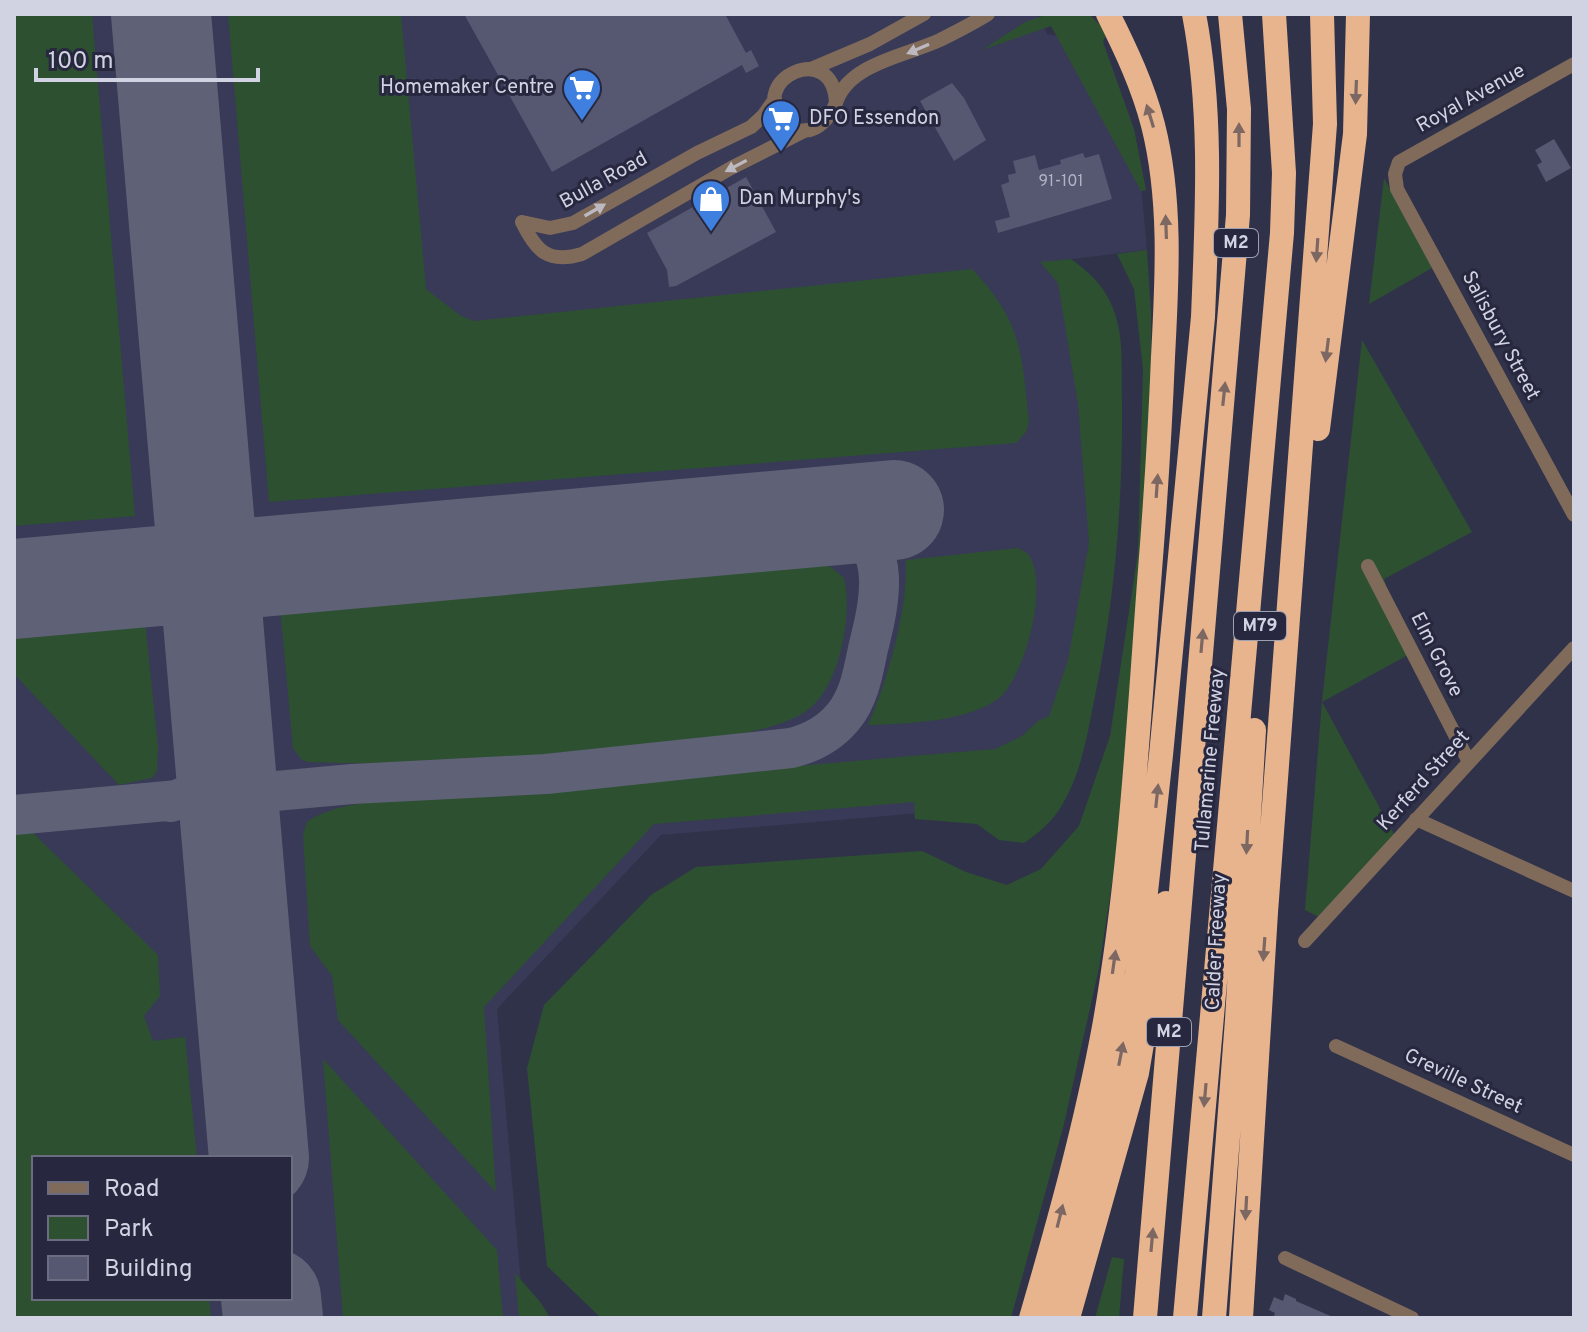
<svg xmlns="http://www.w3.org/2000/svg" width="1588" height="1332" font-family="Overpass,sans-serif">
  <rect width="100%" height="100%" fill="#30324a"/>
  <!-- built -->
  <path fill="#383a58" fill-rule="evenodd" d="M14,14H1037L1047,34L1097,43L1141,185L1147,250L1055,261L1116,377L1052,802L661,835L497,1009L524,1318H14ZM34,1158H290V1298H34Z"/>
  <!-- green -->
  <path fill="#2d5031" d="M14,14H92L135,516L14,526Z
    M228,14H401L426,289L461,316L474,321L972,269C1022,321 1022,354 1029,422L1026,432L1016,443L269,502Z
    M1089,14L1107,32L1103,42L1134,129L1146,190L1141,191L1051,26L982,50L1025,22L1045,15Z
    M1384,178L1432,268L1369,304Z
    M1147,250L1151,312L1152,443L1123,811L1099,968L1064,1124L1011,1318H601L547,1266L527,1068L544,1005L651,895L696,867L922,851L966,872L1007,885L1041,869L1079,826L1110,736L1138,552L1143,370L1134,289L1117,254Z
    M1071,259C1092,274 1107,289 1115,314C1124,339 1121,373 1122,399C1123,501 1115,601 1094,701C1087,736 1081,774 1062,805C1053,821 1039,833 1024,843L999,840L977,824L915,819L914,802L654,824L484,1007L496,1192L338,1020L332,976L310,946L303,835L307,822C345,794 439,799 486,795C656,779 825,763 995,749L1022,736L1038,721L1049,716L1068,660L1089,543L1078,404L1058,283L1040,262Z
    M1362,340L1472,532L1384,579L1408,655L1322,702L1394,834L1321,918L1305,910L1322,701Z
    M1018,548C1020,549 1027,553 1028,554C1050,583 1025,677 999,698C969,722 904,724 868,725C888,681 908,608 906,560Z
    M823,565L831,567L844,578C853,613 840,685 809,709C772,737 684,741 638,745C528,757 418,767 308,762L302,760L293,748L280,607Z
    M145,621L158,747L157,771L152,778L119,785L14,674V629Z
    M29,829L158,955L160,996L144,1016L153,1041L185,1037L197,1158H34V1298H209L211,1318H14V830Z
    M323,1059L497,1250L503,1318H343Z
    M1112,1257L1124,1259L1119,1318H1095Z
    M515,1273L541,1303L550,1318H519Z"/>
  <g fill="none" stroke-linecap="round" stroke-linejoin="round">
    <!-- taxiway -->
    <path stroke="#5f6176" stroke-width="40" d="M171,802C200,793 219,772 223,742
      M14,815L352,784L546,774L791,748C812,743 829,734 843,717C859,698 863,673 868,649C878,608 895,546 845,523C826,514 799,520 778,520"/>
    <!-- runway -->
    <path stroke="#5f6176" stroke-width="100" d="M161,14L259,1158
      M14,589L894,510
      M271,1298L273,1318"/>
  </g>
  <!-- building -->
  <path fill="#565872" d="M464,14H725L746,53L751,50L759,66L746,73L742,65L552,172Z
    M952,83L964,98L986,140L954,161L920,101Z
    M1554,139L1571,168L1546,182L1537,165L1542,162L1535,150Z
    M1083,153L1085,158L1099,154L1112,199L998,233L995,221L1010,217L1001,185L1009,182L1008,175L1016,173L1013,161L1035,155L1039,170L1061,164L1060,160Z
    M746,177L776,232L676,286L669,287L667,270L647,233Z
    M1285,1294L1296,1299V1301L1335,1318H1273L1275,1313L1269,1310L1274,1297L1283,1301Z"/>
  <g fill="none" stroke-linecap="round" stroke-linejoin="round">
    <!-- minor -->
    <path stroke="#806b5b" stroke-width="14" d="M1574,64L1399,162L1395,174L1397,189L1574,515
      M811,69L870,44L924,14
      M836,103C833,38 747,80 783,120C805,144 829,124 837,100C851,63 908,55 940,40C956,32 972,24 988,14
      M522,222C536,251 548,264 582,254L731,168L806,130
      M522,222L550,228L573,223L697,153L751,127L763,116L775,99
      M1368,566L1469,762
      M1416,819L1574,891
      M1305,941L1574,648
      M1336,1046L1574,1155
      M1285,1258L1412,1318"/>
    <!-- motorway -->
    <path stroke="#e7b48e" stroke-width="24" d="M1318,429L1355,134L1358,14
      M1031,1318C1059,1222 1086,1125 1104,1027C1130,881 1138,731 1149,583C1155,508 1160,433 1163,357C1167,281 1172,200 1153,125C1143,86 1126,50 1108,14
      M1049,1318L1092,1176L1117,1077L1137,974L1161,755L1203,317C1207,216 1213,113 1194,14
      M1068,1318L1137,1073L1166,903
      M1145,1318L1238,215L1239,109L1230,14
      M1185,1318L1282,233L1284,173L1274,14
      M1214,1318L1237,1020L1254,730
      M1241,1318L1266,912L1325,124L1322,14"/>
  </g>
  <!-- one-way arrows -->
  <defs><path id="oneway-solid" d="M-6-.8H1V-3.2L6.5 0L1 3.2V.8H-6Z" transform="scale(2)"/></defs>
  <g fill="#bdb9c0">
    <use href="#oneway-solid" transform="translate(918 49) rotate(157)"/>
    <use href="#oneway-solid" transform="translate(736 166) rotate(152)"/>
    <use href="#oneway-solid" transform="translate(595 210) rotate(-30)"/>
  </g>
  <g fill="#7d6763">
    <use href="#oneway-solid" transform="translate(1356 92) rotate(92)"/>
    <use href="#oneway-solid" transform="translate(1150 116) rotate(-107)"/>
    <use href="#oneway-solid" transform="translate(1239 135) rotate(-90)"/>
    <use href="#oneway-solid" transform="translate(1166 227) rotate(-92)"/>
    <use href="#oneway-solid" transform="translate(1317 250) rotate(94)"/>
    <use href="#oneway-solid" transform="translate(1327 350) rotate(97)"/>
    <use href="#oneway-solid" transform="translate(1224 394) rotate(-84)"/>
    <use href="#oneway-solid" transform="translate(1157 486) rotate(-86)"/>
    <use href="#oneway-solid" transform="translate(1202 641) rotate(-85)"/>
    <use href="#oneway-solid" transform="translate(1157 796) rotate(-84)"/>
    <use href="#oneway-solid" transform="translate(1247 842) rotate(93)"/>
    <use href="#oneway-solid" transform="translate(1264 949) rotate(94)"/>
    <use href="#oneway-solid" transform="translate(1114 962) rotate(-82)"/>
    <use href="#oneway-solid" transform="translate(1121 1054) rotate(-79)"/>
    <use href="#oneway-solid" transform="translate(1205 1095) rotate(95)"/>
    <use href="#oneway-solid" transform="translate(1246 1208) rotate(93)"/>
    <use href="#oneway-solid" transform="translate(1060 1216) rotate(-76)"/>
    <use href="#oneway-solid" transform="translate(1152 1240) rotate(-85)"/>
  </g>
  <!-- icons -->
  <defs>
    <g id="supermarket-pin" transform="scale(2)"><path d="M0 17L-7.5 6A9.5 9.5 0 1 1 7.5 6Z" fill="#3f7fe0" stroke="#27283f"/><path d="M-6-5.5h2.5l.6 2H6L4.5 2H-2.5L-4.4-4H-6ZM-1.5 3.2a1.3 1.3 0 1 0 .1 0ZM3 3.2a1.3 1.3 0 1 0 .1 0Z" fill="#fff"/></g>
    <g id="shop-pin" transform="scale(2)"><path d="M0 17L-7.5 6A9.5 9.5 0 1 1 7.5 6Z" fill="#3f7fe0" stroke="#27283f"/><path d="M-5-2.5h2.3a2.7 3.5 0 0 1 5.4 0H5L5.5 6h-11ZM-1.5-2.5h3a1.5 2.3 0 0 0-3 0Z" fill="#fff"/></g>
  </defs>
  <g fill-rule="evenodd">
    <use href="#supermarket-pin" x="582" y="88"/>
    <use href="#supermarket-pin" x="781" y="119"/>
    <use href="#shop-pin" x="711" y="199"/>
  </g>
  <g text-anchor="middle" dominant-baseline="central" stroke-width="6" stroke-linejoin="round" paint-order="stroke">
    <!-- number labels -->
    <g font-size="16" fill="#b2b4c6">
      <text x="1061" y="182">91-101</text>
    </g>
    <!-- shield labels -->
    <g fill="#27283f" stroke="#9ea0b1" stroke-width="2">
      <rect x="1214" y="229" width="44" height="28" rx="6"/>
      <rect x="1234" y="612" width="52" height="28" rx="6"/>
      <rect x="1147" y="1018" width="44" height="28" rx="6"/>
    </g>
    <g font-size="18" font-weight="bold" fill="#d1d3e2">
      <text x="1236" y="243">M2</text>
      <text x="1260" y="626">M79</text>
      <text x="1169" y="1032">M2</text>
    </g>
    <!-- poi labels -->
    <g font-size="20" fill="#d1d3e2" stroke="#27283f" text-anchor="start">
      <text x="554" y="88" text-anchor="end">Homemaker Centre</text>
      <text x="809" y="119">DFO Essendon</text>
      <text x="739" y="199">Dan Murphy's</text>
    </g>
    <!-- street labels -->
    <g font-size="20" fill="#d1d3e2" stroke="#27283f">
      <text transform="translate(1471 99) rotate(-29)">Royal Avenue</text>
      <text transform="translate(604 181) rotate(-29)">Bulla Road</text>
      <text transform="translate(1500 336) rotate(62)">Salisbury Street</text>
      <text transform="translate(1436 655) rotate(63)">Elm Grove</text>
      <text transform="translate(1211 760) rotate(-85)">Tullamarine Freeway</text>
      <text transform="translate(1424 781) rotate(-48)">Kerferd Street</text>
      <text transform="translate(1217 942) rotate(-87)">Calder Freeway</text>
      <text transform="translate(1463 1082) rotate(25)">Greville Street</text>
    </g>
  </g>
  <!-- border -->
  <rect width="1588" height="1332" fill="none" stroke="#d1d3e2" stroke-width="32"/>
  <!-- legend -->
  <rect x="32" y="1156" width="260" height="144" fill="#27283f" stroke="#6b6c80" stroke-width="2"/>
  <rect x="48" y="1182" width="40" height="12" fill="#806b5b" stroke="#6b6c80" stroke-width="2"/>
  <text x="104" y="1196" font-size="24" fill="#d1d3e2">Road</text>
  <rect x="48" y="1216" width="40" height="24" fill="#2d5031" stroke="#6b6c80" stroke-width="2"/>
  <text x="104" y="1236" font-size="24" fill="#d1d3e2">Park</text>
  <rect x="48" y="1256" width="40" height="24" fill="#565872" stroke="#6b6c80" stroke-width="2"/>
  <text x="104" y="1276" font-size="24" fill="#d1d3e2">Building</text>
  <!-- scale -->
  <path d="M36 68v12h222v-12" fill="none" stroke="#d1d3e2" stroke-width="4"/>
  <text x="48" y="68" font-size="24" fill="#d1d3e2" stroke="#27283f" stroke-width="6" paint-order="stroke">100 m</text>
</svg>
